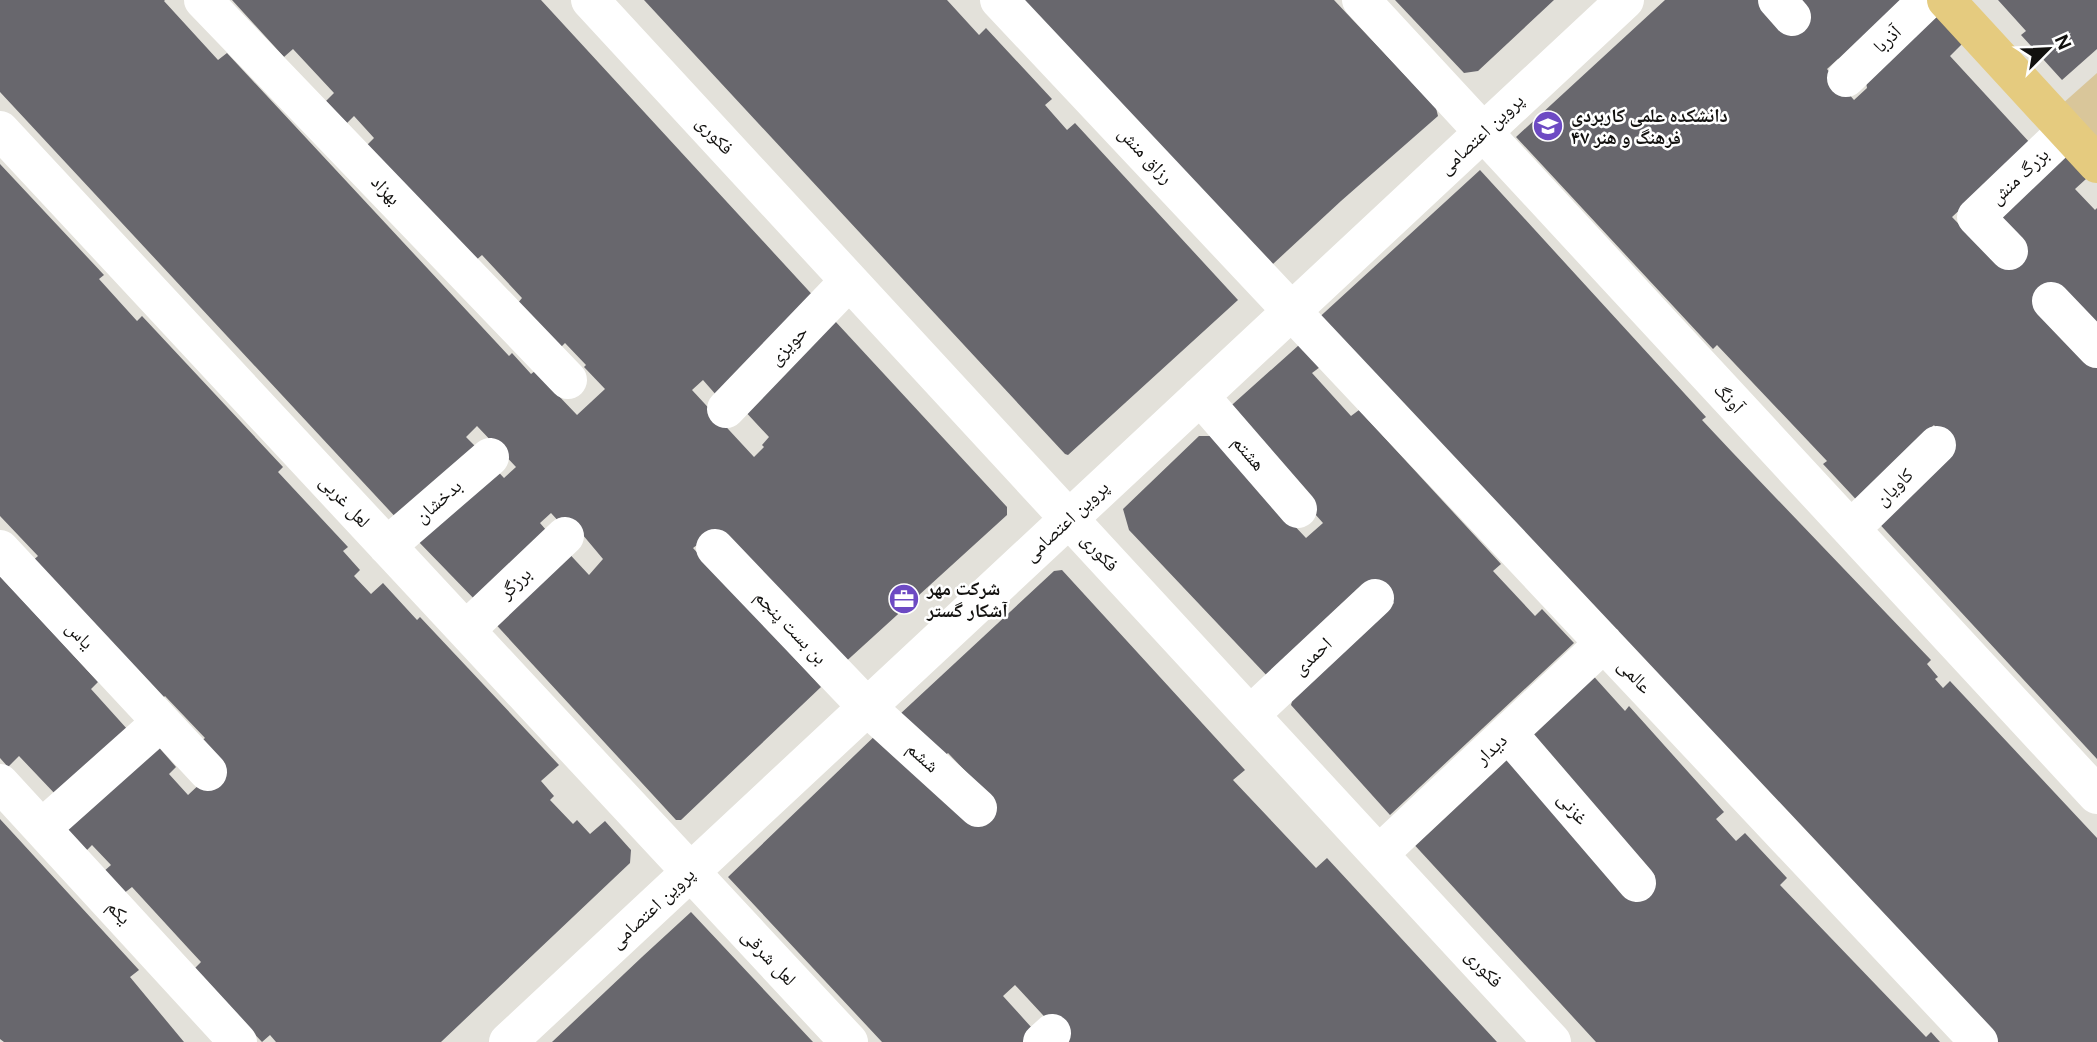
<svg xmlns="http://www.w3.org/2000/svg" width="2097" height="1042" font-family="'DM Sans','Noto Naskh Arabic',sans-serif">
  <rect width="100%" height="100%" fill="#e3e1da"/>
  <!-- green -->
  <path fill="#d9c69a" d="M2097,73V143L2061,105Z"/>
  <!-- building -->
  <path fill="#68676d" d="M0,0H165L164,1L218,60L227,53L509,356L512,353L531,374L535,371L577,415L605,389L584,367L586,365L565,343L558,350L517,304L522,298L482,255L475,261L367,145L374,138L354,116L347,123L326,101L334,93L293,49L284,57L232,0H541L819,302L717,396L703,380L692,390L754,457L764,447L762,445L769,437L742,408L835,321L1007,507V515L841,666L697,545L693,548L821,687L681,820H676L489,617L563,547L589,575L603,559L577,528L571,535L551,513L540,523L553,538L480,605L415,538L491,464L504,478L516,467L477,426L466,437L475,446L401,523L0,92Z
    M644,0H947L979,35L986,28L1052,99L1045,105L1067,130L1075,123L1238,300L1068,455L1065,454Z
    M1003,0H1334L1436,108L1438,116L1341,201L1260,276Z
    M1395,0H1554L1478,71L1464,73Z
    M1665,0H1916L1851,56L1838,59L1827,69L1854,100L1867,88L1865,76L1933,12L1963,43L1950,56L2031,144L1952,217L1978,244L1990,225L2065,155L2086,179L2075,189L2095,210L2097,208V759L1873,517L1949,447L1934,425L1917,441L1864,508L1823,464L1827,461L1717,345L1713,349L1516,137Z
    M1998,0H2097V49L2062,80L2021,35L2026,31Z
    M0,164L104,275L99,279L137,321L142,316L283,467L278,472L348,547L343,551L360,570L354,576L371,594L383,583L417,620L420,617L559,765L541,781L554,796L550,800L573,824L577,820L590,834L605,821L631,850L630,863L441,1042H276L270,1035L262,1042L194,969L201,962L188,948L132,887L123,894L103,872L111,865L92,845L85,852L66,830L156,744L176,767L169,774L188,795L218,767L197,744L205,738L165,696L159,702L30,563L38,556L0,516Z
    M1480,170L1706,417L1702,420L1733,453L1931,660L1927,664L1938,677L1935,679L1943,688L1950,681L2097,838V1042H1989L1313,323Z
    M1299,345L1320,367L1312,373L1351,416L1359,410L1501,564L1493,571L1535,616L1542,609L1574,643L1390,815L1291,705L1294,694L1394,603L1383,590L1271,680L1129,530L1123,509L1199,436H1210L1306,538L1323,523L1224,412Z
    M1062,570L1245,770L1233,780L1316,868L1327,858L1497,1042H1068L1015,985L1003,996L1032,1028L1031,1042H882L728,877L881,730L969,775L948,753L941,759L899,715L1054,571Z
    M0,576L98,682L91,689L128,730L57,796L19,756L8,767L0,758Z
    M1588,670L1625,711L1629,706L1724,812L1716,819L1736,841L1745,833L1787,878L1780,885L1926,1037L1931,1032L1940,1042H1596L1409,839L1505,755L1638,893L1655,876L1521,731Z
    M0,819L139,970L130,977L184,1042H4L0,1039Z
    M691,912L813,1042H552L642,957Z"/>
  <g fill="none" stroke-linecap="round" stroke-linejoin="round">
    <!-- minor -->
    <path stroke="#fff" stroke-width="38" d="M203,0L568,380
      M590,0L1552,1042
      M999,0L1979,1042
      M1361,0L2097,795
      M1777,0L1792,17
      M1846,78L1927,0
      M0,130L849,1042
      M2009,251L1976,217L2066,131
      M2051,301L2097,349
      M1200,396L1298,509
      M726,409L849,281
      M1851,529L1937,445
      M387,546L490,457
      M715,548L867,707L978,808
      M0,549L208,772
      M466,630L565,536
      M1250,715L1375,598
      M1508,733L1637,883
      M0,783L238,1042
      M42,828L161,722
      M1379,854L1604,643
      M508,1042L1625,0
      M1042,1042L1052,1033"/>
    <!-- major -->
    <path stroke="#e5cb7f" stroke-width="38" d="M1946,0L2097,164"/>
  </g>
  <!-- icons -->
  <defs>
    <g id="university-disc" transform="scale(1.575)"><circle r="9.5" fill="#6d4ac3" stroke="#fff"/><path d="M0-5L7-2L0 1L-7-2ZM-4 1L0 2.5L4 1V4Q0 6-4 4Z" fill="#fff"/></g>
    <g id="office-disc" transform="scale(1.575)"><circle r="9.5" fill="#6d4ac3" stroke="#fff"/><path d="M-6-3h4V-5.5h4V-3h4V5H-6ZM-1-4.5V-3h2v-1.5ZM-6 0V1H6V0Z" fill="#fff"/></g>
  </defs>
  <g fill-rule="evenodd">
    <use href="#university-disc" x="1548" y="126"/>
    <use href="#office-disc" x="904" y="599"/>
  </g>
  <g text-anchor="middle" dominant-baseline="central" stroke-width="5" stroke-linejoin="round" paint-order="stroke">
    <!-- street labels -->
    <g font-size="19" fill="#12110f" stroke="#fff">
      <text transform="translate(1887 39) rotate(-44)">آذربا</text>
      <text transform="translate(1481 134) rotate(-43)">پروین اعتصامی</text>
      <text transform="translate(715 135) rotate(47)">فکوری</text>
      <text transform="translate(1146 155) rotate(47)">رزاق منش</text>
      <text transform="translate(2019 176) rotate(-43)">بزرگ منش</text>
      <text transform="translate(386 190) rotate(46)">بهزاد</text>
      <text transform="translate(788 345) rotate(-46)">حویزی</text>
      <text transform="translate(1729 398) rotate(47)">آونگ</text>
      <text transform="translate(1249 453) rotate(49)">هشتم</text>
      <text transform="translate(1894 487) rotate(-44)">کاویان</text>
      <text transform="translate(345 501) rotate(47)">لعل غربی</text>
      <text transform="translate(438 501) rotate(-41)">بدخشان</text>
      <text transform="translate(1066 521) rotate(-43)">پروین اعتصامی</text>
      <text transform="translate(1100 552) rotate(47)">فکوری</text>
      <text transform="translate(515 583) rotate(-44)">برزگر</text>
      <text transform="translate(791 627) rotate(46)">بن بست پنجم</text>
      <text transform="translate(80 635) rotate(47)">یاس</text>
      <text transform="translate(1312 656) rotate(-43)">احمدی</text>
      <text transform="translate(1635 676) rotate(47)">عالمی</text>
      <text transform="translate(1491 749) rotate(-43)">دیدار</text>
      <text transform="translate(923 757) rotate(42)">ششم</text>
      <text transform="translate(1573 808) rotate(49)">غزنی</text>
      <text transform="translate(652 908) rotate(-43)">پروین اعتصامی</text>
      <text transform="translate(119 912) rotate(47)">یکم</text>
      <text transform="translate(769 957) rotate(47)">لعل شرقی</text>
      <text transform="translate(1484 968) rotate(47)">فکوری</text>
    </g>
    <!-- poi labels -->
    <g font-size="19" font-weight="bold" fill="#12110f" stroke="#fff" text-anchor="start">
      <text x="1571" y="115">دانشکده علمی کاربردی<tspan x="1571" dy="22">فرهنگ و هنر ۴۷</tspan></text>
      <text x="927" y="588">شرکت مهر<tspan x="927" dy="22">آشکار گستر</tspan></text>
    </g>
  </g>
  <!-- north arrow -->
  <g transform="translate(2048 49) rotate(66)" stroke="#ffffff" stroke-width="5" paint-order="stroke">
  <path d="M0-5L12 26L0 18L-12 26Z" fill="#12110f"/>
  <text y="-10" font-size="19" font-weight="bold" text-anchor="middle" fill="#12110f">N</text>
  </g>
</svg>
